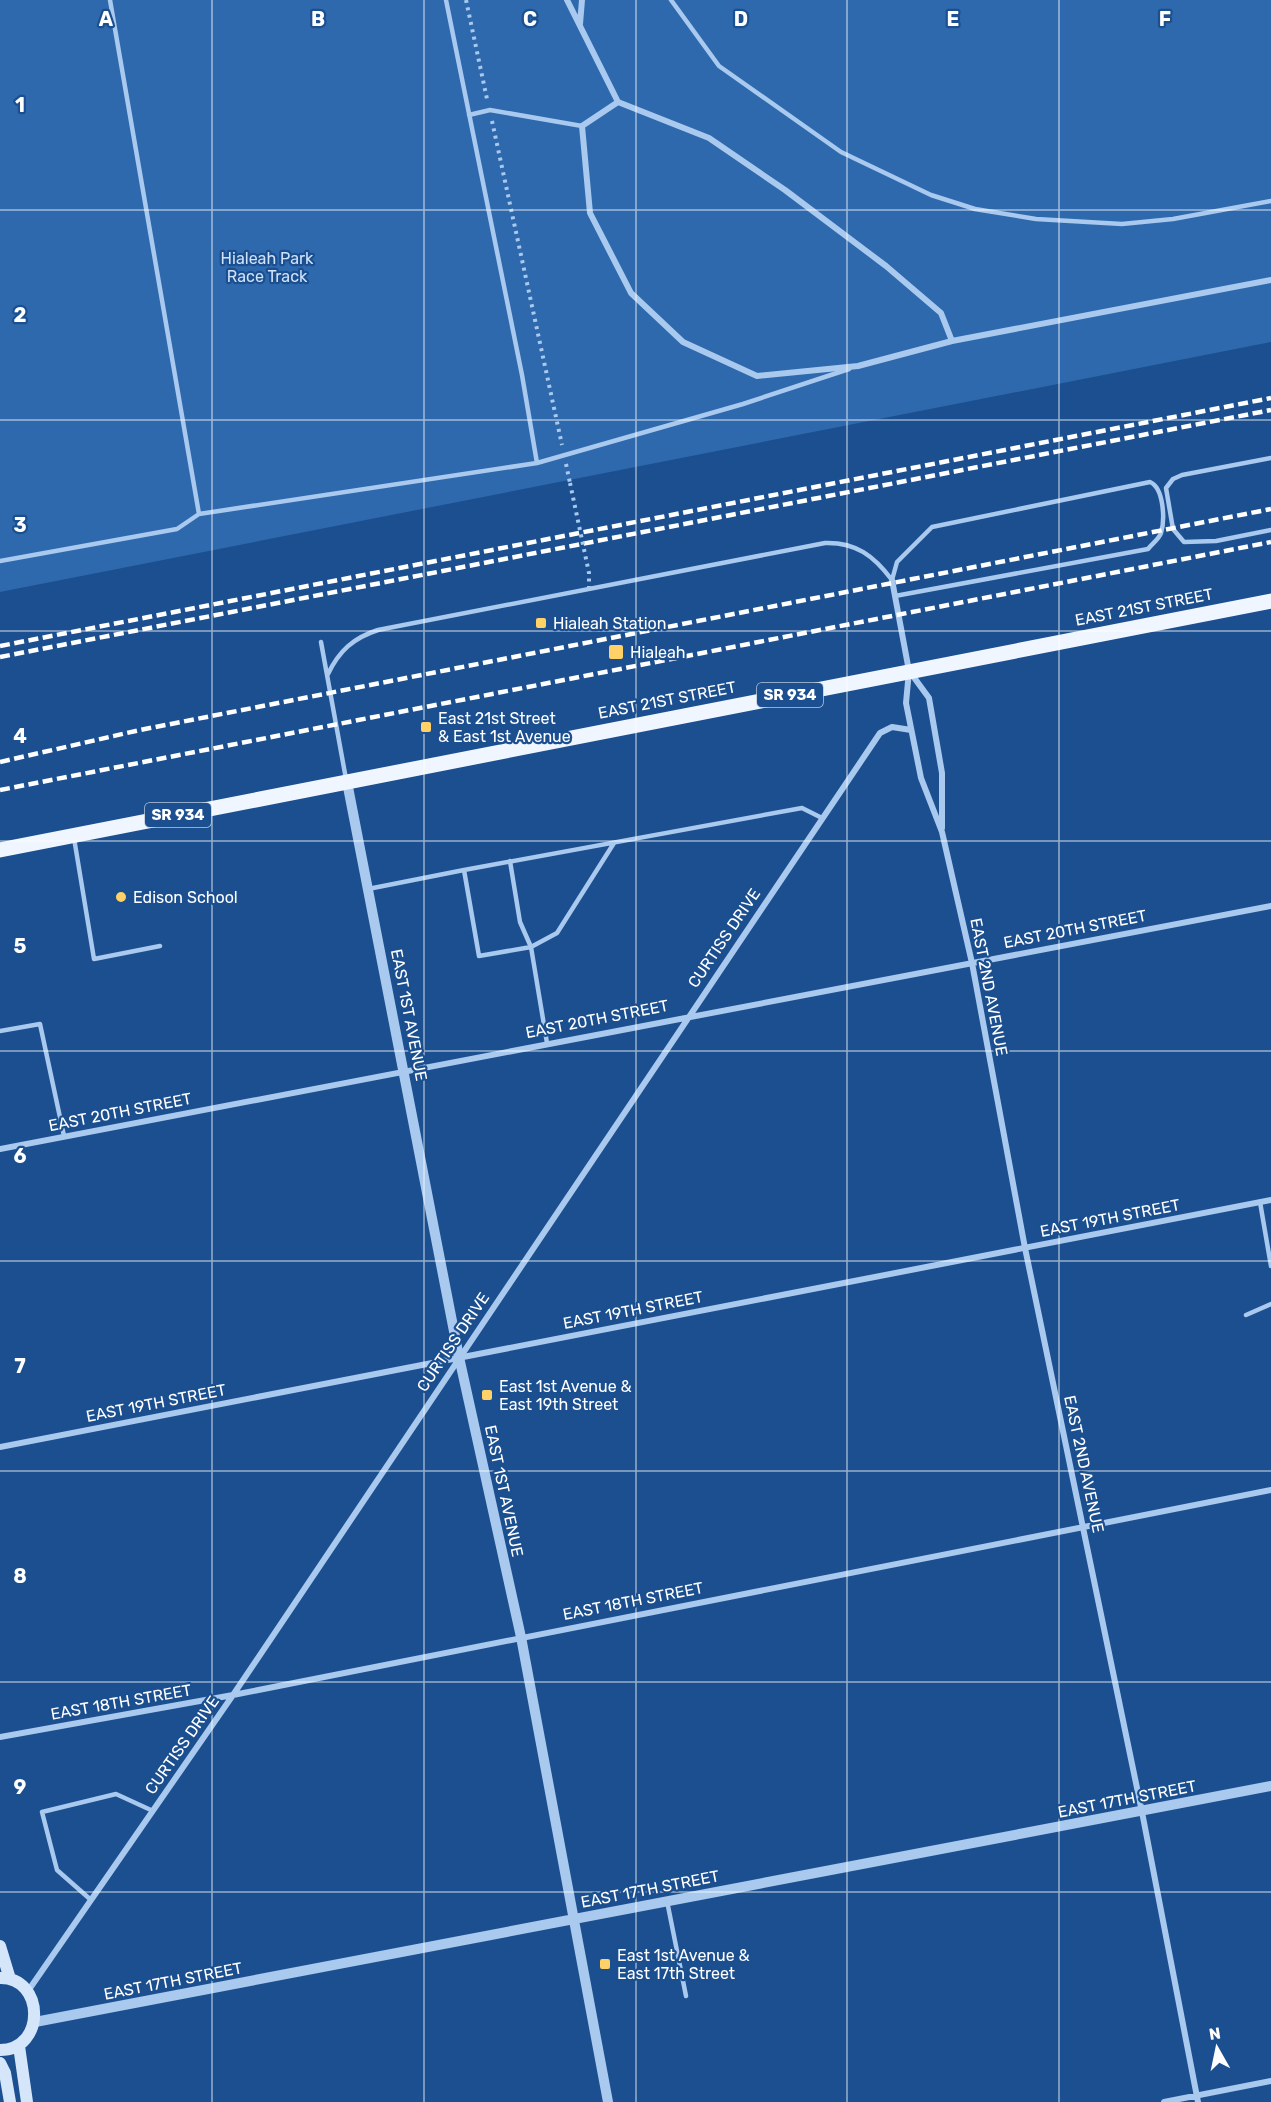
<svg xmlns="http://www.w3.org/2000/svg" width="1271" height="2102" font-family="Rubik,sans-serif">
  <rect width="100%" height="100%" fill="#1b4f8f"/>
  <!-- green -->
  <path fill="#2e69ad" d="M0,0H1271V342L0,592Z"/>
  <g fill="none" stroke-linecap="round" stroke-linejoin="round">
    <!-- path -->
    <path stroke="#a9c9ee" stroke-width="4" stroke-dasharray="3 4.5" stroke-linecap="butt" d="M466,0L487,99
      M492,121L562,445
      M566,464L570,483"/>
    <!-- service -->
    <path stroke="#a9c9ee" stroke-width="4.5" d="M110,0L199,514L537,463L522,375L446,0
      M671,0L719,66L841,152L931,195L975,209L1036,219L1122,224L1173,219L1271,201
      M469,115L490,110L582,126
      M1271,458L1182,475L1173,479L1166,488L1173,529L1184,542L1216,541L1271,530
      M537,463L743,404L849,369
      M0,561L177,529L199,514
      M892,580L897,562L932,527L1150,482C1164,488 1165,520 1161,533C1159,539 1152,544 1148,549L895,596
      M321,642L346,779
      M328,674C339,651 353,638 378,630L825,543C856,542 874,556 892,580
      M74,838L94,959L160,946
      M510,861L520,922L531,947L557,933L614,843
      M464,870L802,808L822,818
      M368,889L464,870L479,956L531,947L547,1043
      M0,1031L40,1024L64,1136
      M1260,1202L1271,1266
      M1246,1315L1271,1304
      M91,1900L57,1870L42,1812L116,1794L153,1811
      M667,1901L686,1996"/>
    <!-- minor -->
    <path stroke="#a9c9ee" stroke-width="6" d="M567,0L618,102
      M580,24L582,0
      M952,341L941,313L886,266L785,190L709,138L618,102L582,126L590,213L631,293L683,342L757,376L858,366L952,341L1271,280
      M892,580L909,671L906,703L921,778L942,832L972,963L1025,1248L1142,1812L1198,2102
      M910,672L929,698L942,773V828
      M0,1149L1271,906
      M0,1447L1271,1200
      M0,1737L233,1695L1271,1490
      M28,1991L233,1695L880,733L892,727L911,730
      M1164,2102L1271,2081"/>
    <!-- tertiary -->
    <path stroke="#a9c9ee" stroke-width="10" d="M347,782L459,1357L521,1637L608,2102
      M35,2022L1271,1786"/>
    <!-- secondary -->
    <path stroke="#d6e6fa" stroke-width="12" d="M0,1946L10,1979
      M0,1978C45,1977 46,2050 0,2050
      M19,2046L27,2102
      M0,2063L5,2073L10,2102"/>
    <!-- primary -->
    <path stroke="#f0f6ff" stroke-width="15" d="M0,850L1271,601"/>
    <!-- rail -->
    <path stroke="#fff" stroke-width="4.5" stroke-dasharray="10 4.5" stroke-linecap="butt" d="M0,646L1271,398
      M0,657L1271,410
      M0,762L140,730L1271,509
      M0,790L1271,542"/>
    <!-- path-bridge -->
    <path stroke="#a9c9ee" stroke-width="4" stroke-dasharray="3 4.5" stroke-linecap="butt" d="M570,483L589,573V589"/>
  </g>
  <!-- grid -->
  <path fill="none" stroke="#fff" stroke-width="1.5" stroke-opacity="0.55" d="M212,0V2102M424,0V2102M636,0V2102M847,0V2102M1059,0V2102M0,210H1271M0,420H1271M0,631H1271M0,841H1271M0,1051H1271M0,1261H1271M0,1471H1271M0,1682H1271M0,1892H1271"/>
  <!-- markers -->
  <g fill="#ffd166" stroke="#1b4f8f" stroke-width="2">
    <rect x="535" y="617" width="12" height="12" rx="3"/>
    <rect x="608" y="644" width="16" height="16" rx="3"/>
    <rect x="420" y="721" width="12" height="12" rx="3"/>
    <circle cx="121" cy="897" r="6"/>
    <rect x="481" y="1389" width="12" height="12" rx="3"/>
    <rect x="599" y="1958" width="12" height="12" rx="3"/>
  </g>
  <g text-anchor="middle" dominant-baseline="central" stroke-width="4.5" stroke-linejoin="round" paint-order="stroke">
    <!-- shield labels -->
    <g fill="#1b4f8f" stroke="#bbcadd" stroke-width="1.5">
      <rect x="757" y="683" width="66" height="24" rx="4.5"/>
      <rect x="145" y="803" width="66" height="24" rx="4.5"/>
    </g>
    <g font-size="15" font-weight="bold" fill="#fff">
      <text x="790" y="695">SR 934</text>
      <text x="178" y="815">SR 934</text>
    </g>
    <!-- park labels -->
    <g font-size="16" fill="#cfe3fa" stroke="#1b4f8f">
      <text x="267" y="258">Hialeah Park<tspan x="267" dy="18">Race Track</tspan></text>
    </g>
    <!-- street labels -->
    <g font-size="16" fill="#fff" stroke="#1b4f8f">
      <text transform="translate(1144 607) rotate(-11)">EAST 21ST STREET</text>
      <text transform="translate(667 700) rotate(-11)">EAST 21ST STREET</text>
      <text transform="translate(1075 929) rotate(-11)">EAST 20TH STREET</text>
      <text transform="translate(724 938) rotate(-56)">CURTISS DRIVE</text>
      <text transform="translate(989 987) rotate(79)">EAST 2ND AVENUE</text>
      <text transform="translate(409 1015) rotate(79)">EAST 1ST AVENUE</text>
      <text transform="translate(597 1019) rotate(-11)">EAST 20TH STREET</text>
      <text transform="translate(120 1112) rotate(-11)">EAST 20TH STREET</text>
      <text transform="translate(1110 1218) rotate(-11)">EAST 19TH STREET</text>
      <text transform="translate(633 1310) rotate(-11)">EAST 19TH STREET</text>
      <text transform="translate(453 1342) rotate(-56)">CURTISS DRIVE</text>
      <text transform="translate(156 1403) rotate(-11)">EAST 19TH STREET</text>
      <text transform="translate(1084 1464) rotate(78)">EAST 2ND AVENUE</text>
      <text transform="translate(504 1491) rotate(78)">EAST 1ST AVENUE</text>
      <text transform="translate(633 1601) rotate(-11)">EAST 18TH STREET</text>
      <text transform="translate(121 1702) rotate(-10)">EAST 18TH STREET</text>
      <text transform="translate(182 1745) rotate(-55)">CURTISS DRIVE</text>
      <text transform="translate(1127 1799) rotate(-11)">EAST 17TH STREET</text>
      <text transform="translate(650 1889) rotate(-11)">EAST 17TH STREET</text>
      <text transform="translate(173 1981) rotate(-11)">EAST 17TH STREET</text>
    </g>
    <!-- poi labels -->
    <g font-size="16" fill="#fff" stroke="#1b4f8f" text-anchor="start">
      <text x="553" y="623">Hialeah Station</text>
      <text x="630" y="652">Hialeah</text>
      <text x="438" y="718">East 21st Street<tspan x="438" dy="18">&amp; East 1st Avenue</tspan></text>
      <text x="133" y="897">Edison School</text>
      <text x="499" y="1386">East 1st Avenue &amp;<tspan x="499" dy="18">East 19th Street</tspan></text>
      <text x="617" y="1955">East 1st Avenue &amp;<tspan x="617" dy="18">East 17th Street</tspan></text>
    </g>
  </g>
  <g font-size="20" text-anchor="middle" font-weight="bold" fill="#fff" stroke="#1b4f8f" stroke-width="4.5" stroke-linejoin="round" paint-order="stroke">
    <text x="106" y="26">A</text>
    <text x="318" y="26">B</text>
    <text x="530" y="26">C</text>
    <text x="741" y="26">D</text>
    <text x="953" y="26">E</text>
    <text x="1165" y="26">F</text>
    <text x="20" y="112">1</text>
    <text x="20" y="322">2</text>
    <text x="20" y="532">3</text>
    <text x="20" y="743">4</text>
    <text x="20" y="953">5</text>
    <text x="20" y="1163">6</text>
    <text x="20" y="1373">7</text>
    <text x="20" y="1583">8</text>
    <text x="20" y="1794">9</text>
  </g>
  <!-- north arrow -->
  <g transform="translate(1217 2048) rotate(351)" stroke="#1b4f8f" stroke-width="4.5" paint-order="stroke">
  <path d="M0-4.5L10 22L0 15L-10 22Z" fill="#ffffff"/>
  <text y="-9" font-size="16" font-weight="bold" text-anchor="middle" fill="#ffffff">N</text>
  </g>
</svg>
